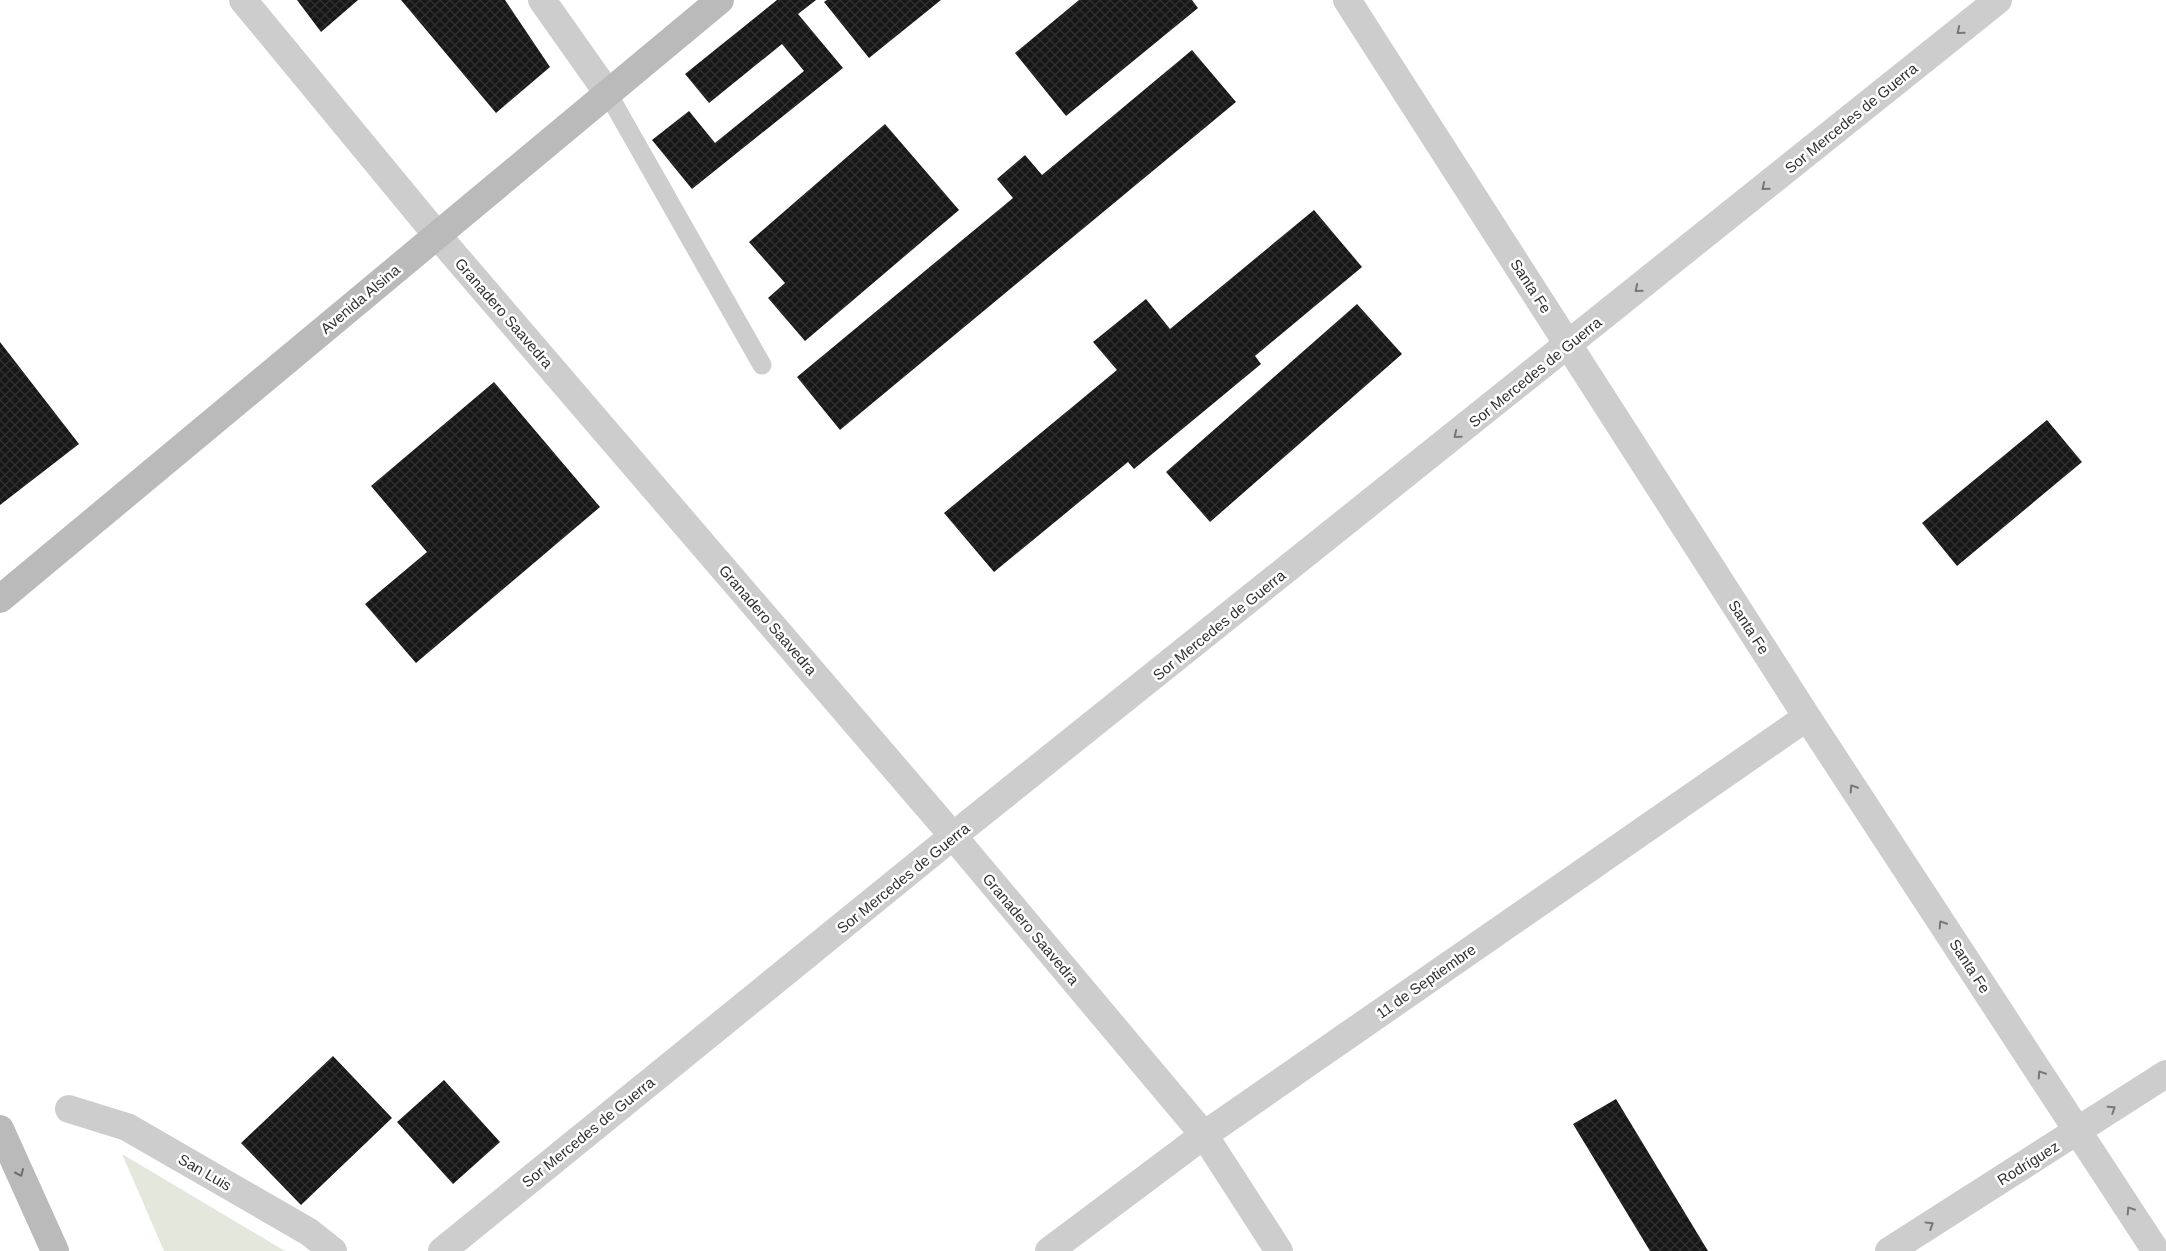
<svg xmlns="http://www.w3.org/2000/svg" width="2166" height="1251" font-family="Helvetica,sans-serif">
  <defs>
    <pattern id="building-cross-hatch" width="8" height="8" patternUnits="userSpaceOnUse" patternTransform="scale(1.25)"><rect width="8" height="8" fill="#171717"/><path d="M0 0l8 8M0 8l8-8" fill="none" stroke="#303030"/></pattern>
  </defs>
  <rect width="100%" height="100%" fill="#fff"/>
  <!-- green -->
  <path fill="#e4e8dc" d="M122,1154L285,1251H164Z"/>
  <!-- building -->
  <path fill="url(#building-cross-hatch)" d="M297,0H358L321,32Z
    M401,0H505L550,67L496,113Z
    M777,0H816L798,14L843,68L692,189L652,140L689,111L715,143L804,71L782,44L709,103L685,74Z
    M827,0H941L869,58L824,2Z
    M1079,0H1192L1198,8L1066,116L1015,53Z
    M1192,50L1236,102L840,430L797,377L1013,198L997,179L1025,155L1042,175Z
    M885,124L959,210L805,341L768,298L785,283L749,242Z
    M1314,210L1362,267L1255,356L1261,364L1134,469L1128,462L994,572L944,513L1117,370L1093,342L1146,299L1170,329Z
    M1357,304L1402,354L1210,522L1166,472Z
    M0,342L79,444L0,505Z
    M494,382L600,507L416,663L365,604L427,552L371,486Z
    M2047,420L2082,462L1957,566L1922,523Z
    M333,1056L392,1118L301,1205L241,1143Z
    M444,1080L500,1142L453,1184L397,1122Z
    M1616,1099L1708,1251H1650L1573,1124Z"/>
  <g fill="none" stroke-linecap="round" stroke-linejoin="round">
    <!-- lane -->
    <path stroke="#cdcdcd" stroke-width="19" d="M607,92L762,365"/>
    <!-- street -->
    <path stroke="#cdcdcd" stroke-width="28" d="M243,0L437,235L953,836L1204,1135L1279,1251
      M542,0L607,92
      M1347,0L1807,717L2156,1251
      M69,1109L127,1127L309,1232L333,1251
      M442,1251L953,836L1998,0
      M1049,1251L1204,1135L1807,717
      M1889,1251L2166,1074"/>
    <!-- secondary -->
    <path stroke="#bababa" stroke-width="28" d="M0,599L720,0
      M0,1129L55,1251"/>
  </g>
  <!-- one-way arrows -->
  <defs><path id="oneway-chevron" d="M-2-3.5L2.5 0L-2 3.5" fill="none" stroke-width="1.6" stroke-linecap="round" stroke-linejoin="round" transform="scale(1.25)"/></defs>
  <g stroke="#777">
    <use href="#oneway-chevron" transform="translate(1960 31) rotate(141)"/>
    <use href="#oneway-chevron" transform="translate(1765 187) rotate(141)"/>
    <use href="#oneway-chevron" transform="translate(1638 289) rotate(141)"/>
    <use href="#oneway-chevron" transform="translate(1457 435) rotate(141)"/>
    <use href="#oneway-chevron" transform="translate(1853 788) rotate(-123)"/>
    <use href="#oneway-chevron" transform="translate(1942 924) rotate(-123)"/>
    <use href="#oneway-chevron" transform="translate(2041 1074) rotate(-123)"/>
    <use href="#oneway-chevron" transform="translate(2112 1109) rotate(-33)"/>
    <use href="#oneway-chevron" transform="translate(2130 1210) rotate(-123)"/>
    <use href="#oneway-chevron" transform="translate(1930 1225) rotate(-32)"/>
  </g>
  <use stroke="#6e6e6e" href="#oneway-chevron" transform="translate(20 1173) rotate(66)"/>
  <g text-anchor="middle" dominant-baseline="central" stroke-width="5" stroke-linejoin="round" paint-order="stroke">
    <!-- street labels -->
    <g font-size="15" fill="#303030" stroke="#fff">
      <text transform="translate(1851 118) rotate(-39)">Sor Mercedes de Guerra</text>
      <text transform="translate(1531 286) rotate(57)">Santa Fe</text>
      <text transform="translate(360 299) rotate(-40)">Avenida Alsina</text>
      <text transform="translate(504 313) rotate(49)">Granadero Saavedra</text>
      <text transform="translate(1535 372) rotate(-39)">Sor Mercedes de Guerra</text>
      <text transform="translate(768 620) rotate(49)">Granadero Saavedra</text>
      <text transform="translate(1219 625) rotate(-39)">Sor Mercedes de Guerra</text>
      <text transform="translate(1749 627) rotate(57)">Santa Fe</text>
      <text transform="translate(903 878) rotate(-39)">Sor Mercedes de Guerra</text>
      <text transform="translate(1031 929) rotate(50)">Granadero Saavedra</text>
      <text transform="translate(1970 966) rotate(57)">Santa Fe</text>
      <text transform="translate(1426 981) rotate(-35)">11 de Septiembre</text>
      <text transform="translate(588 1132) rotate(-39)">Sor Mercedes de Guerra</text>
      <text transform="translate(2028 1163) rotate(-32)">Rodríguez</text>
      <text transform="translate(205 1172) rotate(30)">San Luis</text>
    </g>
  </g>
</svg>
